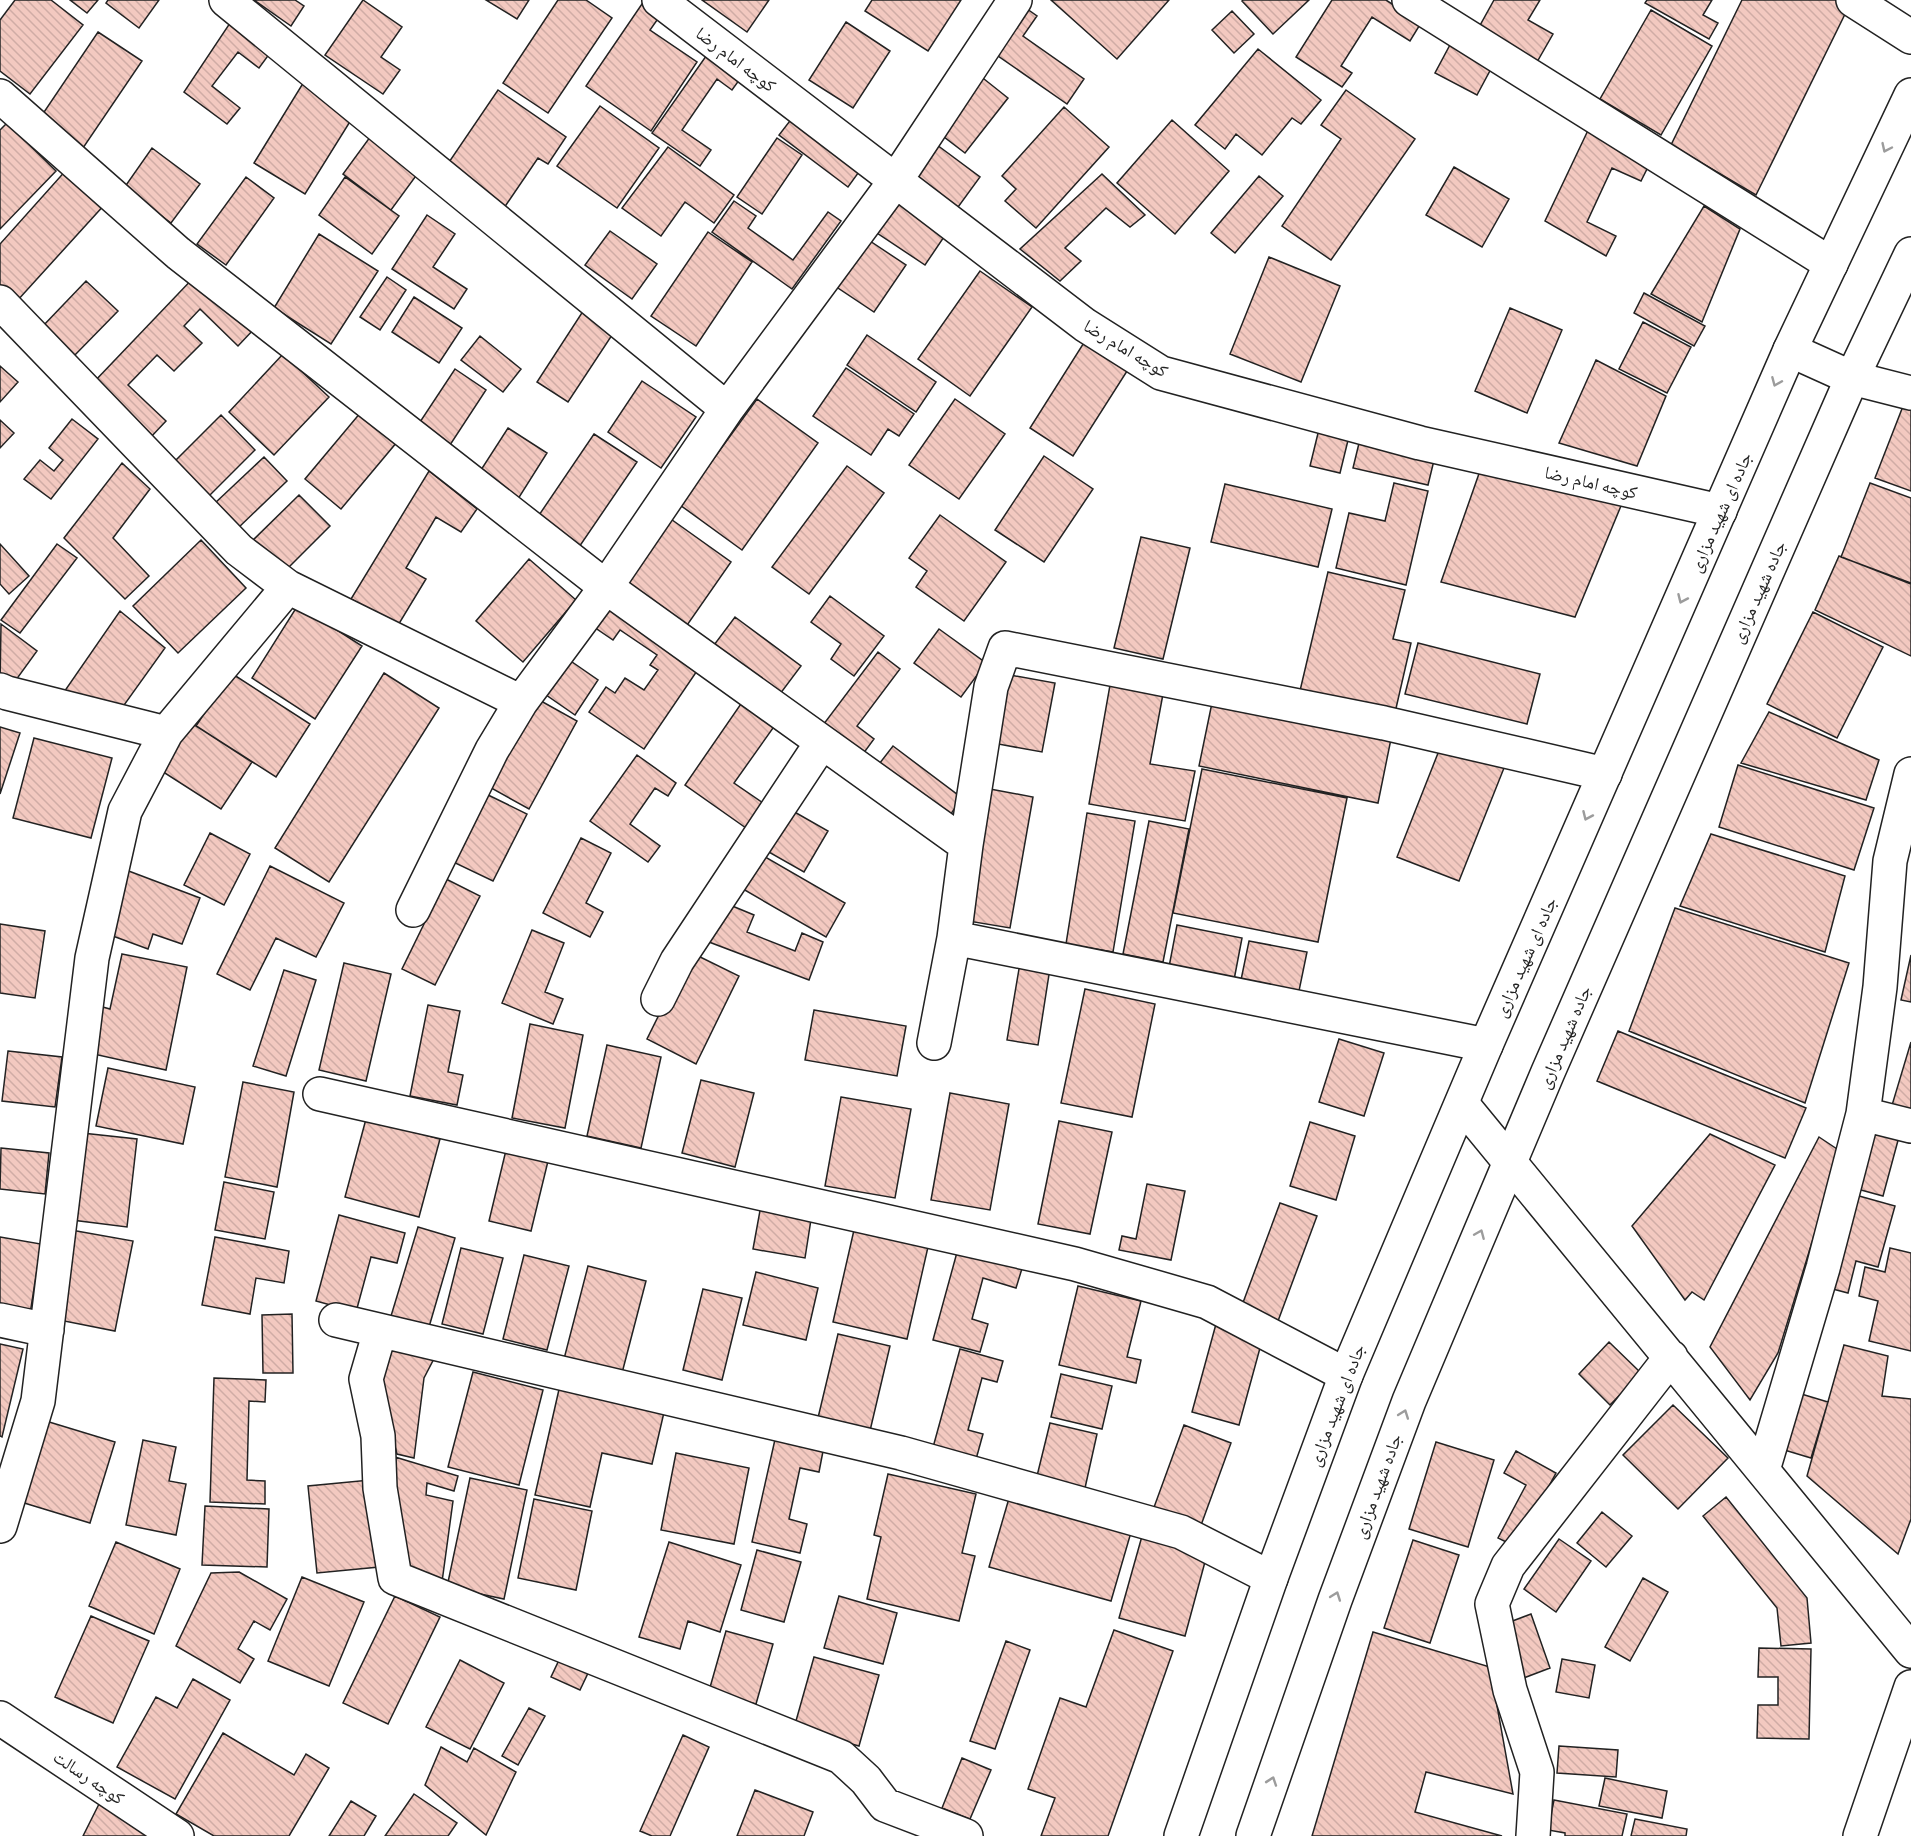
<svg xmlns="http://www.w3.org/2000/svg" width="1911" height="1836" font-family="'PT Sans Narrow','Noto Naskh Arabic',sans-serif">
  <defs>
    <pattern id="building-back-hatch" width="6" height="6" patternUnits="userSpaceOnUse" patternTransform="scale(1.5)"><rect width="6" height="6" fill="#f3c9c0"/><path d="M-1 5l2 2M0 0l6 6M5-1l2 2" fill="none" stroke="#d0aca5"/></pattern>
  </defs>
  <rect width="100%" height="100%" fill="#fff"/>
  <!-- building -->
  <path fill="url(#building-back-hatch)" stroke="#222" stroke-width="1.5" d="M15,0H51L83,25L30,94L0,71V20Z
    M70,0H98L87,13Z
    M108,0H159L139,28L106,3Z
    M254,0H295L304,6L291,26Z
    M363,0L402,27L381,57L400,70L383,94L325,55Z
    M486,0H529L517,19Z
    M558,0H586L612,18L548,113L503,83Z
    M702,0H769L747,32Z
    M872,0H961L928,51L865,11Z
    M1051,0H1169L1117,59Z
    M1243,0H1309L1273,34L1242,1Z
    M1332,0H1386L1421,23L1410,41L1372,17L1341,66L1352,73L1342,87L1296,57Z
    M1494,0H1540L1528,20L1553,34L1537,62L1478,29Z
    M1647,0H1712L1703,15L1718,23L1709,39L1645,3Z
    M1742,0H1840L1849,6L1756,195L1671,145Z
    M644,1L662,13L650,30L697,62L651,131L586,86Z
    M1020,4L1037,16L1023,36L1084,79L1067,104L988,49Z
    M1651,10L1712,46L1661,135L1600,99Z
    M1232,11L1254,34L1234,53L1212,30Z
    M234,17L273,49L259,68L238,52L212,86L240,108L227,124L184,92Z
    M846,22L890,51L853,108L809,80Z
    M98,32L142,61L83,148L40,118Z
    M1451,43L1493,65L1477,95L1435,73Z
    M711,49L745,72L732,90L717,79L682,130L711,150L700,166L652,133Z
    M1258,49L1321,100L1301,124L1292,118L1262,155L1236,134L1225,149L1195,125Z
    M979,75L1008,98L965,153L935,130Z
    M305,80L356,112L305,194L254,163Z
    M498,90L566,137L548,164L538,158L504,208L445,168Z
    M1346,90L1415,139L1331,260L1282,226L1341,139L1321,125Z
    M600,106L659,148L617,208L557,166Z
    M1064,107L1109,147L1036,228L1005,201L1016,189L1002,176Z
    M796,113L864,165L848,187L779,135Z
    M1172,120L1229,171L1175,234L1117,183Z
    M7,123L56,171L0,229V130Z
    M1591,124L1651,161L1641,181L1612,168L1587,222L1616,236L1606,256L1545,221Z
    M373,133L421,169L391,210L343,174Z
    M777,138L802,155L762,214L737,197Z
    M929,139L980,177L953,214L902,175Z
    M668,147L734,195L714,223L685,202L661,236L622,208Z
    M152,148L200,184L171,223L124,188Z
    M1454,167L1509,199L1482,247L1426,215Z
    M68,168L106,203L17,301L0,286V244Z
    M1102,174L1145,215L1130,227L1106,208L1065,248L1081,261L1060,281L1020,249Z
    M1259,176L1283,196L1235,253L1211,233Z
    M246,177L274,198L226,265L197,244Z
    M345,177L399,216L372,254L319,215Z
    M896,193L950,228L925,265L871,229Z
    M734,201L756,216L748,228L793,260L828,212L841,221L792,289L712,232Z
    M1704,206L1740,229L1702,322L1651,294Z
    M427,215L455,234L433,267L467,289L454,309L392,269Z
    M610,231L657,264L632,299L585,265Z
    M708,232L752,262L696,346L651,316Z
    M319,234L378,271L331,344L274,308Z
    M864,237L906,265L874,312L832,284Z
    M1269,257L1340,286L1301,382L1230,354Z
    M980,271L1032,307L970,396L918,359Z
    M198,273L255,328L238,346L200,309L184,326L202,343L174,371L157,355L128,385L166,421L150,438L93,383Z
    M387,277L406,290L380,330L360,317Z
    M86,281L118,311L73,357L42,327Z
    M1644,293L1705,326L1694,346L1634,313Z
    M414,297L462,328L439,363L392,332Z
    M587,305L618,326L568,402L537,382Z
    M1510,308L1562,330L1527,413L1475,391Z
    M1643,322L1691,347L1667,393L1619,369Z
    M867,335L936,382L916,412L847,365Z
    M480,336L521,369L503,392L461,360Z
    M1085,341L1129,368L1073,456L1030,428Z
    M283,354L329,397L274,455L229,412Z
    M1596,360L1666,396L1637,466L1559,443Z
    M0,366L18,382L0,402Z
    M846,368L914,414L899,436L888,429L871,455L813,416Z
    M455,369L486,390L450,445L418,425Z
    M642,381L696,417L661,468L608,432Z
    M1907,396L1911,397V491L1875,478Z
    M757,399L818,443L742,550L680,505Z
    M955,399L1005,434L959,499L909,465Z
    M361,412L397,442L341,509L305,479Z
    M221,415L255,450L201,504L167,469Z
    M72,419L98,439L51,499L24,479L40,460L54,471L63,460L49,448Z
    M0,420L14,433L0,448Z
    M1321,421L1351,428L1340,473L1310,466Z
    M508,428L547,453L518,499L479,473Z
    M594,434L637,462L575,553L533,524Z
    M1361,435L1436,452L1428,485L1353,468Z
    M1044,456L1093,489L1044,562L995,530Z
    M264,457L287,481L237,529L214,504Z
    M122,463L150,489L113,538L149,576L125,599L64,538Z
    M847,466L884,493L809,594L772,567Z
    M1481,468L1623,501L1575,617L1441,582Z
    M429,471L477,509L461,532L436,517L406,568L426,579L397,627L351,599Z
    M1394,483L1428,491L1406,585L1336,568L1349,513L1385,521Z
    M1870,483L1911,498V583L1841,557Z
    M1225,484L1332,509L1318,567L1211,542Z
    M299,495L330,526L278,578L247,546Z
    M940,515L1006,562L964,621L916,587L927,571L909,558Z
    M668,517L731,562L683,631L620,585Z
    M1141,537L1190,548L1163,659L1114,648Z
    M201,540L246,588L178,653L133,606Z
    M0,544L29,576L9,594L0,584Z
    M57,544L77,558L20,633L1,620Z
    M1839,556L1911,584V656L1815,610Z
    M529,559L576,600L523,662L476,621Z
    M1328,572L1405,590L1393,639L1411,643L1394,717L1299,695Z
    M830,596L884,636L854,676L831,659L841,644L811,622Z
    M298,605L362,646L315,719L252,678Z
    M608,607L699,668L644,749L589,712L606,687L615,693L625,678L644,690L658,670L650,665L657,655L620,630L613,640L594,627Z
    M120,611L165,648L122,708L64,692Z
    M1813,612L1883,647L1837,738L1767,704Z
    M735,617L801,666L777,698L711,649Z
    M1,624L37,651L8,691L0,685Z
    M939,629L986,663L961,697L914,663Z
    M1418,643L1540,674L1527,724L1405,694Z
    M878,652L900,669L857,726L874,739L863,754L823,725Z
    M562,655L598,680L575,715L539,690Z
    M231,673L310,724L276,777L196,726Z
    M384,673L439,708L329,882L275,848Z
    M1010,675L1055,683L1042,752L998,744Z
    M1110,685L1163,694L1150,764L1195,771L1185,821L1089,804Z
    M532,696L577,721L529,809L484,784Z
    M745,698L778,721L734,783L763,803L746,828L685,785Z
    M1213,698L1392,734L1378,803L1199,766Z
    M1769,712L1879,760L1866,800L1741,763Z
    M187,720L252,762L221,809L157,768Z
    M0,727L20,733L0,794Z
    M34,738L112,758L91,838L13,818Z
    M1442,743L1504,768L1459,881L1397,857Z
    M893,746L962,798L946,821L876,768Z
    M637,755L676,783L668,796L655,788L630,824L660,846L648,862L590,821Z
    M1738,765L1874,808L1854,870L1719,827Z
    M1202,769L1347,798L1318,942L1173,913Z
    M990,789L1033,797L1010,928L968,921Z
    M484,793L527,814L493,881L451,861Z
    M784,806L828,831L804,872L760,847Z
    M1087,813L1135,821L1113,952L1066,944Z
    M1149,821L1189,829L1163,962L1123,954Z
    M210,833L250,854L224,905L184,885Z
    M1711,834L1845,876L1825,952L1680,906Z
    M581,838L611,853L586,903L603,912L590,937L543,913Z
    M755,851L845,903L826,937L736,885Z
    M270,866L344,903L316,957L276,938L250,990L217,974Z
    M126,870L200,898L182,944L153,934L148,949L102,932Z
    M446,879L480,896L435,985L402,969Z
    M725,903L754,915L747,932L795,951L802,933L823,942L809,980L709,942Z
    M1675,908L1849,963L1805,1103L1629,1031Z
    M0,924L45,931L35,998L0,993Z
    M1177,925L1242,938L1234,980L1169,967Z
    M532,930L564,943L545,992L563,999L553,1024L502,1003Z
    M1249,941L1307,952L1299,991L1241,980Z
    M690,952L739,976L696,1064L647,1039Z
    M122,954L187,967L166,1070L89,1053L99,1006L110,1009Z
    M1911,955V1002L1901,1000Z
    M344,963L391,974L366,1081L319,1070Z
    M1020,963L1050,968L1038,1045L1007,1040Z
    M284,970L316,980L286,1076L253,1066Z
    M1085,989L1155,1004L1132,1117L1061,1103Z
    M428,1005L460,1011L448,1072L463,1075L457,1105L410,1096Z
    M814,1010L906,1026L897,1076L805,1060Z
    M530,1024L583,1035L565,1128L512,1118Z
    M1618,1031L1806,1108L1785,1158L1597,1081Z
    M1339,1039L1384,1053L1364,1116L1319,1102Z
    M1911,1042V1118L1890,1112Z
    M607,1045L661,1057L641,1148L587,1136Z
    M8,1051L62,1057L55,1107L2,1101Z
    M108,1068L195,1087L183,1144L96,1126Z
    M701,1080L754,1093L735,1167L682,1153Z
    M243,1082L294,1092L277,1187L225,1177Z
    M950,1093L1009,1104L990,1210L931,1200Z
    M841,1097L911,1109L895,1198L825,1186Z
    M366,1119L440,1139L419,1217L345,1197Z
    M1059,1121L1112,1132L1090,1234L1038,1224Z
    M1310,1122L1355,1136L1336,1200L1290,1186Z
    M1867,1125L1900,1133L1883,1196L1850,1187Z
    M82,1133L137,1139L127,1227L72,1220Z
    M1710,1134L1775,1165L1704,1300L1692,1292L1685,1300L1632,1226Z
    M1819,1137L1840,1151L1778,1353L1750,1400L1710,1347Z
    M507,1146L549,1157L531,1231L489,1221Z
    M1,1148L49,1153L45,1194L0,1189Z
    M224,1182L274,1192L265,1239L215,1230Z
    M1147,1184L1185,1191L1171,1260L1119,1250L1122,1236L1136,1239Z
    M1852,1194L1895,1206L1878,1267L1856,1261L1848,1293L1825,1287Z
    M1280,1203L1317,1216L1278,1321L1241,1308Z
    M761,1205L812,1213L805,1258L753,1249Z
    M339,1215L405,1233L397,1263L371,1257L356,1312L316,1301Z
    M418,1227L455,1238L429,1327L391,1316Z
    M71,1230L133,1241L115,1331L54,1319Z
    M854,1230L928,1247L907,1339L833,1322Z
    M0,1237L41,1244L30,1314L0,1310Z
    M215,1237L289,1251L284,1283L256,1278L250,1314L202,1305Z
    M959,1245L1024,1262L1016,1288L983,1278L972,1319L988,1324L980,1352L933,1340Z
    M461,1248L503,1258L483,1334L442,1324Z
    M1890,1248L1911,1253V1351L1869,1341L1878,1301L1859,1296L1865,1267L1885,1272Z
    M524,1255L569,1266L547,1350L503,1339Z
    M588,1266L646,1281L622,1373L564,1359Z
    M756,1272L818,1288L806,1340L743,1325Z
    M1078,1286L1141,1301L1127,1357L1141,1360L1136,1383L1059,1365Z
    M703,1289L742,1298L722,1380L683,1370Z
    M292,1314L293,1373H263L262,1315Z
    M1216,1324L1263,1337L1239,1425L1192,1412Z
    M838,1334L890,1346L869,1435L817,1422Z
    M393,1340L439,1349L424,1378L414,1458L397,1454L377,1377Z
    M1609,1342L1641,1373L1610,1405L1579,1374Z
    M0,1344L23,1349L2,1437L0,1436Z
    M1844,1345L1888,1356L1882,1396L1911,1399V1519L1898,1554L1807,1476Z
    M960,1349L1003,1361L997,1382L982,1378L968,1430L983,1434L975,1463L932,1451Z
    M473,1372L543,1390L519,1485L448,1467Z
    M1061,1374L1112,1386L1102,1429L1051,1417Z
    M214,1378L266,1380L265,1402L249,1401L247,1480L265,1481V1504L210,1502Z
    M560,1385L665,1408L652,1464L602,1453L590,1507L535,1495Z
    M1798,1393L1828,1402L1811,1458L1781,1449Z
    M1673,1405L1728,1458L1678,1509L1623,1455Z
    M36,1418L115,1442L90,1523L11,1499Z
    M1050,1423L1097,1434L1085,1488L1037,1476Z
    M1184,1425L1231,1443L1200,1528L1153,1510Z
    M776,1435L824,1446L819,1472L800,1468L789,1519L807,1524L800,1553L752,1542Z
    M143,1440L176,1447L169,1481L186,1484L176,1535L126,1525Z
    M1436,1442L1494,1460L1468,1547L1409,1529Z
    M1516,1451L1556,1473L1516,1547L1498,1538L1526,1485L1504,1473Z
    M676,1453L749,1468L734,1544L661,1530Z
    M395,1457L458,1476L454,1491L427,1483L426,1495L453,1501L442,1582L399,1567Z
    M888,1474L976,1494L962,1553L975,1556L959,1621L867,1599L881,1537L874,1535Z
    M470,1478L527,1490L504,1599L447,1587Z
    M370,1480L379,1567L317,1573L308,1486Z
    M1012,1488L1134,1522L1111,1601L989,1567Z
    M1726,1497L1807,1598L1811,1643L1781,1646L1777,1608L1703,1516Z
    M534,1499L592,1511L576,1590L518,1578Z
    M205,1506L269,1509L267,1567L202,1565Z
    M1602,1512L1632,1536L1606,1567L1577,1543Z
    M1144,1529L1209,1547L1185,1636L1119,1618Z
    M1559,1539L1591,1561L1556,1612L1524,1589Z
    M1413,1540L1459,1555L1430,1643L1384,1628Z
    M116,1542L180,1569L154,1634L89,1606Z
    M669,1542L741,1565L720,1632L688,1621L680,1649L639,1637Z
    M757,1550L801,1562L784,1622L741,1610Z
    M239,1572L287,1599L270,1630L254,1621L238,1649L254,1659L240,1683L176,1646L211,1573Z
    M302,1577L364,1602L329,1686L268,1661Z
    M1643,1578L1668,1592L1630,1661L1605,1647Z
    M395,1596L440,1617L388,1724L343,1703Z
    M839,1596L897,1613L883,1664L824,1648Z
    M1531,1614L1550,1668L1521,1679L1502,1625Z
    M91,1616L149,1641L113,1723L55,1697Z
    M1114,1630L1173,1651L1108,1836H1041L1055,1798L1028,1789L1060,1698L1086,1707Z
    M726,1631L773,1644L756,1704L709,1691Z
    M1373,1632L1490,1667L1513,1794L1426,1772L1415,1812L1502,1836H1312Z
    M1006,1641L1030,1650L995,1749L970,1741Z
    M1759,1648L1811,1649L1809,1739L1757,1738L1758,1705H1778V1677H1758Z
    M814,1657L879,1675L859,1746L794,1728Z
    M560,1658L589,1671L580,1690L551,1677Z
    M1562,1659L1595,1665L1589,1698L1556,1692Z
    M460,1660L504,1683L470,1749L426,1727Z
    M193,1679L230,1700L175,1799L117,1767L156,1697L177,1708Z
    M529,1708L545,1716L518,1765L502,1756Z
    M223,1733L294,1775L306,1754L329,1768L289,1836H214L176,1814Z
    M683,1735L709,1747L670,1836H652L640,1831Z
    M1559,1746L1618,1750L1616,1777L1557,1773Z
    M441,1747L467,1762L474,1748L516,1772L486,1835L425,1785Z
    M962,1758L991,1770L970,1819L942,1808Z
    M1605,1778L1667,1791L1662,1818L1599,1806Z
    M755,1790L813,1812L804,1836H737Z
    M414,1794L457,1823L448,1836H385Z
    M101,1800L152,1836H83Z
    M1554,1800L1627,1814L1622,1836H1565V1833L1548,1830Z
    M351,1801L376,1816L364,1836H329Z
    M1635,1819L1687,1829L1686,1836H1631Z"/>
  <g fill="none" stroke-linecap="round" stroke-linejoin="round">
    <!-- minor casing -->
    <g stroke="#222" stroke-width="36">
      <path id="minor" d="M226,0L727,409
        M659,0L1085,325L1161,373L1420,443L1720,511
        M1409,0L1831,264
        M1853,0L1911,37
        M0,96L178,253L606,587L966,845
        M0,302L239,550L288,587L521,702
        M1790,350L1852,378L1911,393
        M0,690L7,693L166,733
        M413,910L492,750L521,702L606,587L727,409L896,180L1015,0
        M954,938L1486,1045
        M658,999L677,961L822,742
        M934,1043L954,938L966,845L991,687L1005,648L1384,723L1605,774
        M320,1094L1075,1264L1207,1302L1346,1375
        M1462,1104L1911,1651
        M1863,1114L1911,1126
        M0,1320L47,1330
        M336,1320L901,1453L1181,1532L1271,1578
        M380,1331L366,1379L378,1436L380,1488L395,1578L841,1757L866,1780L885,1805L966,1836
        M1763,1470L1823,1268L1863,1114L1880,987L1890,861L1911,774
        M0,1526L38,1401L92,958L125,811L166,733L288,587
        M0,1718L177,1836
        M1533,1836L1537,1772L1510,1690L1492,1604L1508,1566L1671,1357
        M1860,1836L1911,1687"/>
    </g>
    <!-- major casing -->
    <g stroke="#222" stroke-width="36">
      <path id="major" d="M1181,1836L1271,1578L1346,1375L1486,1045L1790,350L1911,95
        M1253,1836L1335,1600L1409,1401L1548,1072L1852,378L1911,254"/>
    </g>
    <!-- minor -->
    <use href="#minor" stroke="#fff" stroke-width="33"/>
    <!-- major -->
    <use href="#major" stroke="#fff" stroke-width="33"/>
  </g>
  <!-- one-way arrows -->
  <defs><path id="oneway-chevron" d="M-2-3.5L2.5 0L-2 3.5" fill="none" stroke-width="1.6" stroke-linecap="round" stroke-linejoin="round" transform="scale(1.5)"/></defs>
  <g stroke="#9c9c9c">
    <use href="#oneway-chevron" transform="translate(1886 148) rotate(115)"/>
    <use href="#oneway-chevron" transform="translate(1776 382) rotate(113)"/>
    <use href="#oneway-chevron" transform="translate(1682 599) rotate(114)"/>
    <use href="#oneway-chevron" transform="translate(1587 816) rotate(114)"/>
    <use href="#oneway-chevron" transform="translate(1480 1234) rotate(-67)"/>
    <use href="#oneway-chevron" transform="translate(1404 1414) rotate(-70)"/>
    <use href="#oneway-chevron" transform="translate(1336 1596) rotate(-70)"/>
    <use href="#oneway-chevron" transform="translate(1272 1781) rotate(-71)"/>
  </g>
  <g text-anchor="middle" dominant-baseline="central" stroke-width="4.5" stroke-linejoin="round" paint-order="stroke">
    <!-- street labels -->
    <g font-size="18" fill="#222" stroke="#fff">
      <text transform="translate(736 59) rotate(37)">کوچه امام رضا</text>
      <text transform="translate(1126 348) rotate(31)">کوچه امام رضا</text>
      <text transform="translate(1591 482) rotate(13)">کوچه امام رضا</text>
      <text transform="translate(1720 512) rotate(-66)">جاده ای شهید مزاری</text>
      <text transform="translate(1758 592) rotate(-66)">جاده شهید مزاری</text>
      <text transform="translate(1525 957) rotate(-66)">جاده ای شهید مزاری</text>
      <text transform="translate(1564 1037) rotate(-67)">جاده شهید مزاری</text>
      <text transform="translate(1336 1405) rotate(-69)">جاده ای شهید مزاری</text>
      <text transform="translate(1377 1486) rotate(-70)">جاده شهید مزاری</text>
      <text transform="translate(89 1777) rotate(34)">کوچه رسالت</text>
    </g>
  </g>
</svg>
